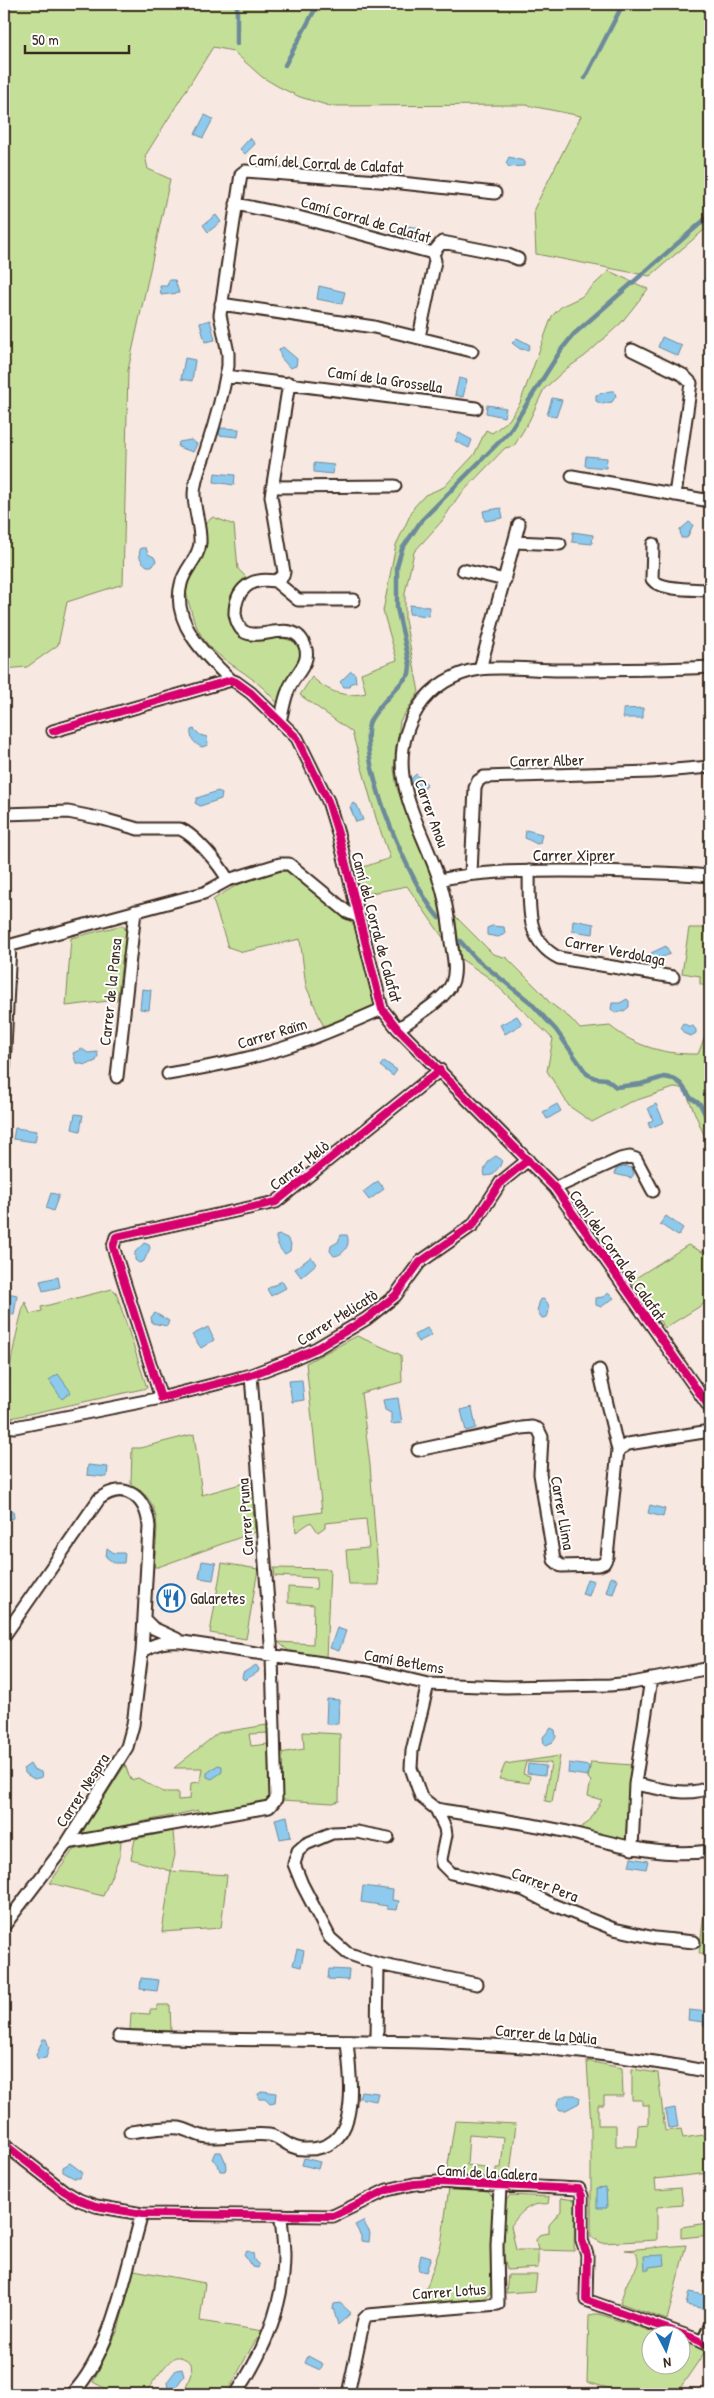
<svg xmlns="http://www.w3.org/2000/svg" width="714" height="2398" font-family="'Patrick Hand',sans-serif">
  <rect width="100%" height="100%" fill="#f8e8e2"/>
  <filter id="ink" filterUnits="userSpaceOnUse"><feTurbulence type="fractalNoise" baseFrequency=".02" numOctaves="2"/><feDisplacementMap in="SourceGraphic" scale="10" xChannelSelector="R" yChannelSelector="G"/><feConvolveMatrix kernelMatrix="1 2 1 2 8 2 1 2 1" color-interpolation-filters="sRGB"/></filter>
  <g filter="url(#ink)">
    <!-- green -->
    <path fill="#c4e098" stroke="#80855b" d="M4,4H710V225L650,276L536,254L534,209L581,116L526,105L330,106L300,97L279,87L262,77L233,51L213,47L145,156L148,169L170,179L128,370L123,584L67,602L58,645L27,667L4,669Z
      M609,271L648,289L621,323L585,356L566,369L544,389L529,421L514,446L505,448L458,497L442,521L414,552L405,593V620L419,692L400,721L394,769L397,788L435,886L446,942L407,886L361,895L355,870L390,858L376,818L352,732L300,695L312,677C328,692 344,698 366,693L361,673L397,660L383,611L396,545L414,507L425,495L444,487L474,455L486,430L492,433L509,420L520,403L552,316L562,306L581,297Z
      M213,517L234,525L238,569L246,577C223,596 226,614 240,637C260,641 280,633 298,644L301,651V660L284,685L280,695V706C274,700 268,692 262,687C229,658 202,656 190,607C188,601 185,591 187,585C194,559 209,557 204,524Z
      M286,871L351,921L355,928L374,1005L324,1027L306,986L300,939L243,952L228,947L213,900C232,886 262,872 286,871Z
      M455,916L493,954L507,958L542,993L549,1002L570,1018L580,1029L610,1026C634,1046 666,1055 698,1054L710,1024V1149L685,1090L677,1087L628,1103L592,1122L569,1106L547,1071L553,1039L488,977L461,959Z
      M123,925L126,931L117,1000L66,1006L71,938Z
      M689,928H710V988L700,984V976L682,973Z
      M688,1245L702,1252L710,1249V1300L665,1328L631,1281Z
      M112,1289L116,1292L147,1388L11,1418C0,1399 18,1324 25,1301L30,1314L42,1311L41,1307Z
      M357,1336L401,1355L402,1382L361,1393L370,1465L379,1585H349L346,1550L369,1548L366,1519L325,1523V1527L318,1532L311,1522L296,1532L294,1516L322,1512L306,1363Z
      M194,1434L202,1495L251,1481L255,1532L158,1567H154C156,1532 166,1504 131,1484L132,1448H140Z
      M222,1563L258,1569L246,1639L210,1633Z
      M274,1568L330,1569L326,1658L289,1651L278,1642L313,1644L314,1605L288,1603V1587L316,1589L317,1578L275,1576Z
      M267,1725L268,1733L249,1734L251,1746L268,1744L271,1797L267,1801L198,1813V1810L84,1834L83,1831L125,1765L131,1780L138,1778L163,1792H178V1800L190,1799L191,1783L200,1782L202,1768H174L218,1733Z
      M303,1732L340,1734L339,1801L333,1803L281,1800L280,1753L304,1749Z
      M560,1756L552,1802L545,1801L551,1763L526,1762L523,1774L530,1776L529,1783L499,1779L505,1764Z
      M591,1762L632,1765L625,1841L621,1843L580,1828L589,1822L602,1800L588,1796L591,1781L588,1778Z
      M173,1831L175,1855L171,1871L227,1875L221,1928L162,1932L171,1871L131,1859L135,1839Z
      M121,1841L120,1855L103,1896L50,1883L73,1850Z
      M710,1863V1954H699Z
      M157,2005H170L171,2031L130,2030L131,2013L150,2014V2010H157Z
      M587,2061L622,2068L623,2096H604V2105H598V2125H616V2146H637L638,2125L649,2124V2105H642V2100H632V2069L658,2073L665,2131L681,2129L683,2138L710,2134V2173L655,2179L656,2190L681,2188L683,2205L657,2207V2240L602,2243L591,2237V2126Z
      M455,2121L516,2124L509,2181L496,2180V2168H501L504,2137L469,2134L467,2165L485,2167V2180L446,2177Z
      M449,2188L488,2192L494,2198L491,2246V2291L487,2297L478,2300L421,2305L441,2245Z
      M510,2195L549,2197L548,2204C530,2202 520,2212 511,2226L516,2250H538L536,2240L539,2235L549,2233V2225L561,2211V2198L575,2200L574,2251L538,2250V2268L507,2270L502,2249L506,2201Z
      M708,2223L710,2224V2235L681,2238V2227Z
      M686,2245L667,2320L620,2303C623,2295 626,2283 631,2276C637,2268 642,2260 634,2251L625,2250Z
      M134,2270L205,2283L200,2321L263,2331C247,2350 239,2374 226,2394H193L186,2387L192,2371L191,2363C187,2360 182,2356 176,2357C168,2359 150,2387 144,2394H115L93,2382L118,2330Z
      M508,2275H537L535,2291L506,2293Z
      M594,2314H599L663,2335L652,2336V2366H682V2342L706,2350L676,2394H628L587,2382L589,2316Z"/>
    <!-- water -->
    <path fill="#8ecaee" stroke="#6d8a9b" d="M205,115L213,119L203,138L195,134Z
      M250,138L255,144L245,154L240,149Z
      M509,157L524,161V166L509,167L506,163Z
      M216,215L221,222L208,232L203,225Z
      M403,225L418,228L417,236L401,232Z
      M169,280H175L179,293L161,295L160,286H167Z
      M319,286L345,292L342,304L317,299Z
      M210,320L215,340L205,342L200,323Z
      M662,337L682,346L678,356L658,347Z
      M517,338L530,345L528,350L520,349L512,343Z
      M283,347L297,359L296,366L290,368L281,358L279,350Z
      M185,358L195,360L192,381L181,379Z
      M459,378L467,380L463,397L455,395Z
      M610,391H614L616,396L612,402L602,404L596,401V395Z
      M552,398L562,400L556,417L547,415Z
      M487,405L506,408L504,417L486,413Z
      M220,428L239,429L238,437L219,435Z
      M459,433L472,440L469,448L455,441Z
      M191,440L197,444L193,452L178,447L179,442Z
      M586,456L607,458L606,468L585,466Z
      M314,463L334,465L333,474L314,472Z
      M215,473L235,475L234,485L214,482Z
      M501,508L503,518L485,521L483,511Z
      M689,522L693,525L687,538H681L680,530Z
      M573,532L593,535L592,544L572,542Z
      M141,548H146L148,554L154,557L156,561L153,566H147C141,562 137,555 141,548Z
      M410,605L429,607V616L409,614Z
      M351,671L355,674L356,682L351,683L350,687H344L340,682Z
      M643,708V718H623V709Z
      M194,729L200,735L207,737L208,745L202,747C194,744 190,738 191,730Z
      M416,774L427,784L425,788C419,790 412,785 411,779Z
      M218,791L222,794L221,799L200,806L195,803L197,798Z
      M353,803L357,805L363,820L356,822L350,807Z
      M526,830L542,834L540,843L537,844L525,838Z
      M573,920L594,924L593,934L572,931Z
      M492,926L504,927L505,934L498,937L487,935V928Z
      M666,946L670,954L655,960L651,953Z
      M142,989L151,990L149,1010L140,1009Z
      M627,999L629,1001V1007L624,1011L615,1013L611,1009L612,1003H620Z
      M517,1016L522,1024L505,1034L500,1025Z
      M683,1023L688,1026H693L696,1030V1033L691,1036L685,1034L680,1028Z
      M82,1049L88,1053L97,1052L98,1056L96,1061L86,1065L76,1063L73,1053Z
      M384,1061L397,1070L393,1076L380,1066Z
      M557,1104L561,1111L547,1119L543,1112Z
      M656,1104L664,1122L650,1128L648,1123L653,1120L648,1108Z
      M75,1114L83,1115L80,1131L72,1129Z
      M15,1128L37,1131L35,1142L13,1139Z
      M496,1156L502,1160L500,1166L492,1175L485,1176C482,1169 489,1159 496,1156Z
      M624,1166L632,1168L634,1174L631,1178L615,1174L616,1169Z
      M378,1181L384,1189L369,1200L363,1192Z
      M51,1193L59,1195L53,1211L46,1208Z
      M666,1216L683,1228L678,1236L660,1224Z
      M280,1235L287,1238L291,1244L290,1251L285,1254C281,1252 275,1240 276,1236Z
      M341,1235H347C351,1245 344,1255 334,1256L330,1251L331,1246L338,1242Z
      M144,1243L149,1245L150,1248L144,1261L139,1263L135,1260V1252Z
      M311,1257L316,1264L301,1277L295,1269Z
      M58,1277L60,1287L43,1291L40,1281Z
      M282,1281L286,1288L271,1296L267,1289Z
      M7,1293L17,1295L14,1315L5,1314Z
      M609,1293L614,1298L601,1307L596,1305V1298L603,1297Z
      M543,1299C550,1302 550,1311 547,1317L542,1318L537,1311L540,1300Z
      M155,1313L169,1321L167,1326L152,1323L151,1317Z
      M208,1327L214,1340L201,1348L192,1335Z
      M427,1328L432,1335L418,1342L414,1335Z
      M58,1374L71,1392L62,1399L49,1380Z
      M302,1380L304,1400L292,1402L289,1381Z
      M398,1398L402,1423L391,1424V1413L385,1410L383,1400Z
      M472,1407L476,1428L466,1431L461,1410Z
      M88,1465L108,1467L107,1477L87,1475Z
      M650,1505L665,1509L663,1517L648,1513Z
      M4,1509L13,1511L14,1518L4,1521Z
      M107,1548L114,1553H125L124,1563H114L106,1557Z
      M202,1561L216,1563L213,1580L199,1578Z
      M611,1577L618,1579L613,1594L606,1592Z
      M587,1579L594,1581L589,1596L582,1594Z
      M337,1628L346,1631L339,1651L330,1648Z
      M256,1665L259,1669L258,1672L245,1680L242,1678L243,1673Z
      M327,1699L339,1700L338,1724H326Z
      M551,1728L555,1730L556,1737L553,1742L546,1745L544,1744L543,1737Z
      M569,1763L589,1766L588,1776L568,1773Z
      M30,1764L33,1769L41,1772L42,1777L34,1779L26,1774L23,1769Z
      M528,1764L546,1766L545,1775L527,1773Z
      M218,1765L222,1766V1772L212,1779L207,1777V1773Z
      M287,1816L291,1837L280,1839L275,1819Z
      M631,1858L648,1861L646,1869L629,1866Z
      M363,1886L393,1890L392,1900L399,1901L397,1910L387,1909V1906L361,1902Z
      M297,1949L304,1951L301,1967L293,1965Z
      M329,1969L349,1970L348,1980L328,1979Z
      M141,1978L159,1980L157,1991L140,1989Z
      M689,2010L708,2012L706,2026L703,2025L704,2022L688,2020Z
      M43,2039H46L49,2047L46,2058L38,2059L36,2055Z
      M263,2091L276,2093L275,2103L270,2104L265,2099H259L258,2094Z
      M361,2091L378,2093L376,2101L359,2098Z
      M566,2095H575L580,2098L579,2103L566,2110H560L557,2106L558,2100Z
      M675,2108L678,2127L668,2128L665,2110Z
      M215,2152H221L227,2165L225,2171H220L218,2164L212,2159Z
      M304,2158L320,2162L318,2169L302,2165Z
      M70,2163L82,2172L80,2178H74L63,2172V2167Z
      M606,2187L607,2208H597V2188Z
      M363,2221L370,2233L369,2242L361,2241V2236L355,2225Z
      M247,2251L253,2253L254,2260L259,2265L258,2268L252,2267L244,2255Z
      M421,2254L431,2257L426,2272L418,2270Z
      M664,2255L665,2265L649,2267V2270H645L644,2256Z
      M689,2292L709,2296L705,2309L686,2305Z
      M340,2303L351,2313L338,2325L333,2308L334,2304Z
      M308,2356L323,2364L320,2370L305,2363Z
      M182,2369L184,2376L175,2388L168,2389L167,2382L176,2370Z"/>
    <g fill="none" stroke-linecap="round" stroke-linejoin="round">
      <!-- stream -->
      <path stroke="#6d8a9b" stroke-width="4.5" d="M237,44V4
        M285,65L318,4
        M585,78L623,4
        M439,918C411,886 359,766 369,724C372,712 399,686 409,674L410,665L397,608V566L402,549L421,521L509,432L561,350L574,334L710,215
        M460,941L475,958L530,1002L556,1030L587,1074L595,1078L606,1079L616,1087L641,1084L664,1077L674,1079L681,1084L691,1098L700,1104L710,1124"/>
      <!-- minor casing -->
      <g stroke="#3b2a1e" stroke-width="15">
        <path id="minor" d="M236,204L298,217L433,253L435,261L419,337
          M433,253L442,242L508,255L518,259
          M221,304L374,327L472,351
          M632,350L683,375L691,383L675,495
          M226,376L476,408
          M289,383L271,496L284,572L283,576L275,581L298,600H354
          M572,476L710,501
          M272,487L395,486
          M515,542L560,544
          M653,544L652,579C660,591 696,589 710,590
          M463,570L505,580
          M275,581C251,577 235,589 235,614C236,619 238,627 243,631C259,643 294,616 305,646C312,664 293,675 288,691C284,700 283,711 280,721
          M480,669L519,524
          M231,680C206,656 171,623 181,584C184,569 199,558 200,543C201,527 194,510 194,494C194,478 203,461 207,447C216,420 223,393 228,366V353L220,315L241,174L245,171L392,182L495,193
          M53,731L231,680L236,682L251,693L297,738L328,801L339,837L382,1009L398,1029L555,1188L710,1408
          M4,814L68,812L103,819L138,829H180C195,835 220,865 228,880
          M529,871C530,904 524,941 559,958L673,977
          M471,873L475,788L478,781L484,777L651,772L710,767
          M439,880C480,871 520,871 561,871C611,871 660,872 710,876
          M4,947L204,893L228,880L280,864H289L347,912L359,917
          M398,1029C414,1017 445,1000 452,983C457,971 453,954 451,942C449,921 446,899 439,879C419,820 380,769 418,708C432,686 455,673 480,669C503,666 536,670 559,670C610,670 660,670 710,667
          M4,1068L10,945
          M440,1070L276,1202L116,1237L113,1247L161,1398L251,1375L288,1361L317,1348L366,1319L395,1296L420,1262L473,1225L501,1182L528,1160
          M168,1074C215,1066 261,1057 307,1040C332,1031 357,1020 382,1009
          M117,1077L135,911
          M555,1188L620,1159L630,1157L636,1159L653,1191
          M599,1370L618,1450L628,1444L710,1431
          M4,1426L15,1427L161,1398
          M418,1450L522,1428L532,1427L538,1429L542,1437L540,1474L554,1560L561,1566L599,1565L604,1563L607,1557L618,1450
          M145,1620L153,1628L177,1639
          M4,1636L99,1499C125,1479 147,1498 149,1527L142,1652L133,1725L127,1747L67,1843L4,1926
          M142,1652C156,1642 166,1641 183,1642L369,1670L428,1684L505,1687L610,1685L632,1683L710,1668
          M428,1684L412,1751L411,1768L421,1797L436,1809L445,1828L446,1835L441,1859L442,1864L451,1873L524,1890L551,1904L614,1929L655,1938L694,1942
          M635,1784C658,1788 688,1798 710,1787
          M436,1809C480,1817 524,1822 568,1832C615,1844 661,1858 710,1851
          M67,1843L269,1807L276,1799L272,1657L251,1375
          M632,1849L635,1784L651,1679
          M378,1964L477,1984
          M119,2036C254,2043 389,2037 523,2047C586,2051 649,2060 710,2072
          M377,2041L378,1964L347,1953L330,1938L302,1884L294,1864L298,1851L306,1844L332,1833L357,1832L388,1838
          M130,2132C146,2130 163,2127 179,2128C190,2130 198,2137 208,2137C228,2138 249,2133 269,2135C280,2136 289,2149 303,2149C364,2152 350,2079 347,2041
          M4,2144L64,2191L79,2200L96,2206L142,2214L333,2216L387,2190L414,2184L438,2182L579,2189L582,2196V2240L587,2255L586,2300L693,2338L710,2346
          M702,2342L710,2326
          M72,2394C112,2353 126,2269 142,2214
          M236,2394C263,2354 284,2305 284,2256C284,2243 282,2230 281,2217
          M348,2394L364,2319L368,2315L498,2304L497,2245L500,2187"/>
      </g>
      <!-- minor -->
      <use href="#minor" stroke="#fff" stroke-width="11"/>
      <!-- cycleway casing -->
      <g stroke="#fff" stroke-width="11">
        <path id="cycleway" d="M53,731L231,680L236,682L251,693L297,738L328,801L339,837L382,1009L398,1029L555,1188L710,1408
          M440,1070L276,1202L116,1237L113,1247L161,1398L251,1375L288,1361L317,1348L366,1319L395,1296L420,1262L473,1225L501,1182L528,1160
          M4,2144L64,2191L79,2200L96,2206L142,2214L333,2216L387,2190L414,2184L438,2182L579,2189L582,2196V2240L587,2255L586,2300L693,2338L710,2346"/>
      </g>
      <!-- cycleway -->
      <use href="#cycleway" stroke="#d6006c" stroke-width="8"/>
    </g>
  </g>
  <!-- icons -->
  <defs>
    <g id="restaurant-ring" transform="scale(1.4375)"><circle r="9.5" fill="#fff" stroke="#1f6fb2" stroke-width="1.5"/><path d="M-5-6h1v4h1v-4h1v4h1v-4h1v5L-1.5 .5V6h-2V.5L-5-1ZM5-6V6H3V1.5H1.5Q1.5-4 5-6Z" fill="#1f6fb2"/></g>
  </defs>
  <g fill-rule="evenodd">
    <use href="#restaurant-ring" x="171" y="1598"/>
  </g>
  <g text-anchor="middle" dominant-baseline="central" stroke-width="4" stroke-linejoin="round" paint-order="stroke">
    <!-- street labels -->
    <g font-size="16" fill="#3b2a1e" stroke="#fff">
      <text transform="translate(326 163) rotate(3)">Camí del Corral de Calafat</text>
      <text transform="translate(366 219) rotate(16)">Camí Corral de Calafat</text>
      <text transform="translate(385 379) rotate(8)">Camí de la Grossella</text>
      <text transform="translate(547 760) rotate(-1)">Carrer Alber</text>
      <text transform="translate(432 813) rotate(70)">Carrer Anou</text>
      <text x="574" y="855">Carrer Xiprer</text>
      <text transform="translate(377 927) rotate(75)">Camí del Corral de Calafat</text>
      <text transform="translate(615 950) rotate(11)">Carrer Verdolaga</text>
      <text transform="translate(110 992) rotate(-84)">Carrer de la Pansa</text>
      <text transform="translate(272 1033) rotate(-17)">Carrer Raïm</text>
      <text transform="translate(299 1165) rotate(-38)">Carrer Melò</text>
      <text transform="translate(618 1255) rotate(55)">Camí del Corral de Calafat</text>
      <text transform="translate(337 1317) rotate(-32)">Carrer Melicatò</text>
      <text transform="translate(563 1513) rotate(80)">Carrer Llima</text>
      <text transform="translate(245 1517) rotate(-94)">Carrer Pruna</text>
      <text transform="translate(404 1661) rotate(10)">Camí Betlems</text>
      <text transform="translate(82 1790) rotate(-57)">Carrer Nespra</text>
      <text transform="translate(545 1884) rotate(21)">Carrer Pera</text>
      <text transform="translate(546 2034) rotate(5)">Carrer de la Dàlia</text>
      <text transform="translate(487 2172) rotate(3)">Camí de la Galera</text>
      <text transform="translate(449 2291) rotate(-4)">Carrer Lotus</text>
    </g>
    <!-- poi labels -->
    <g font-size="16" fill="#3b2a1e" stroke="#fff" text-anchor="start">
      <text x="190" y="1598">Galaretes</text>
    </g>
  </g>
  <!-- margin -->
  <rect width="714" height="2398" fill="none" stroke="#fff" stroke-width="20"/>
  <rect x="10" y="10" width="694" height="2378" fill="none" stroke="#3b2a1e" stroke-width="2" filter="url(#ink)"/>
  <!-- north arrow -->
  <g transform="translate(666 2350) rotate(174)"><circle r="24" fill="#ffffff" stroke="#b1aaa5"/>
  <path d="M0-4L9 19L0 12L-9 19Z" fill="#1f6fb2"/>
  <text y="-8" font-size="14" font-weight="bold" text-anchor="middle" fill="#3b2a1e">N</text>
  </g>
  <!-- scale -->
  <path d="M25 45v8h104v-8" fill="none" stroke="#3b2a1e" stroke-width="2.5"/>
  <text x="32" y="45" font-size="15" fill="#3b2a1e" stroke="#ffffff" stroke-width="4" paint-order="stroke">50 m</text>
</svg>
